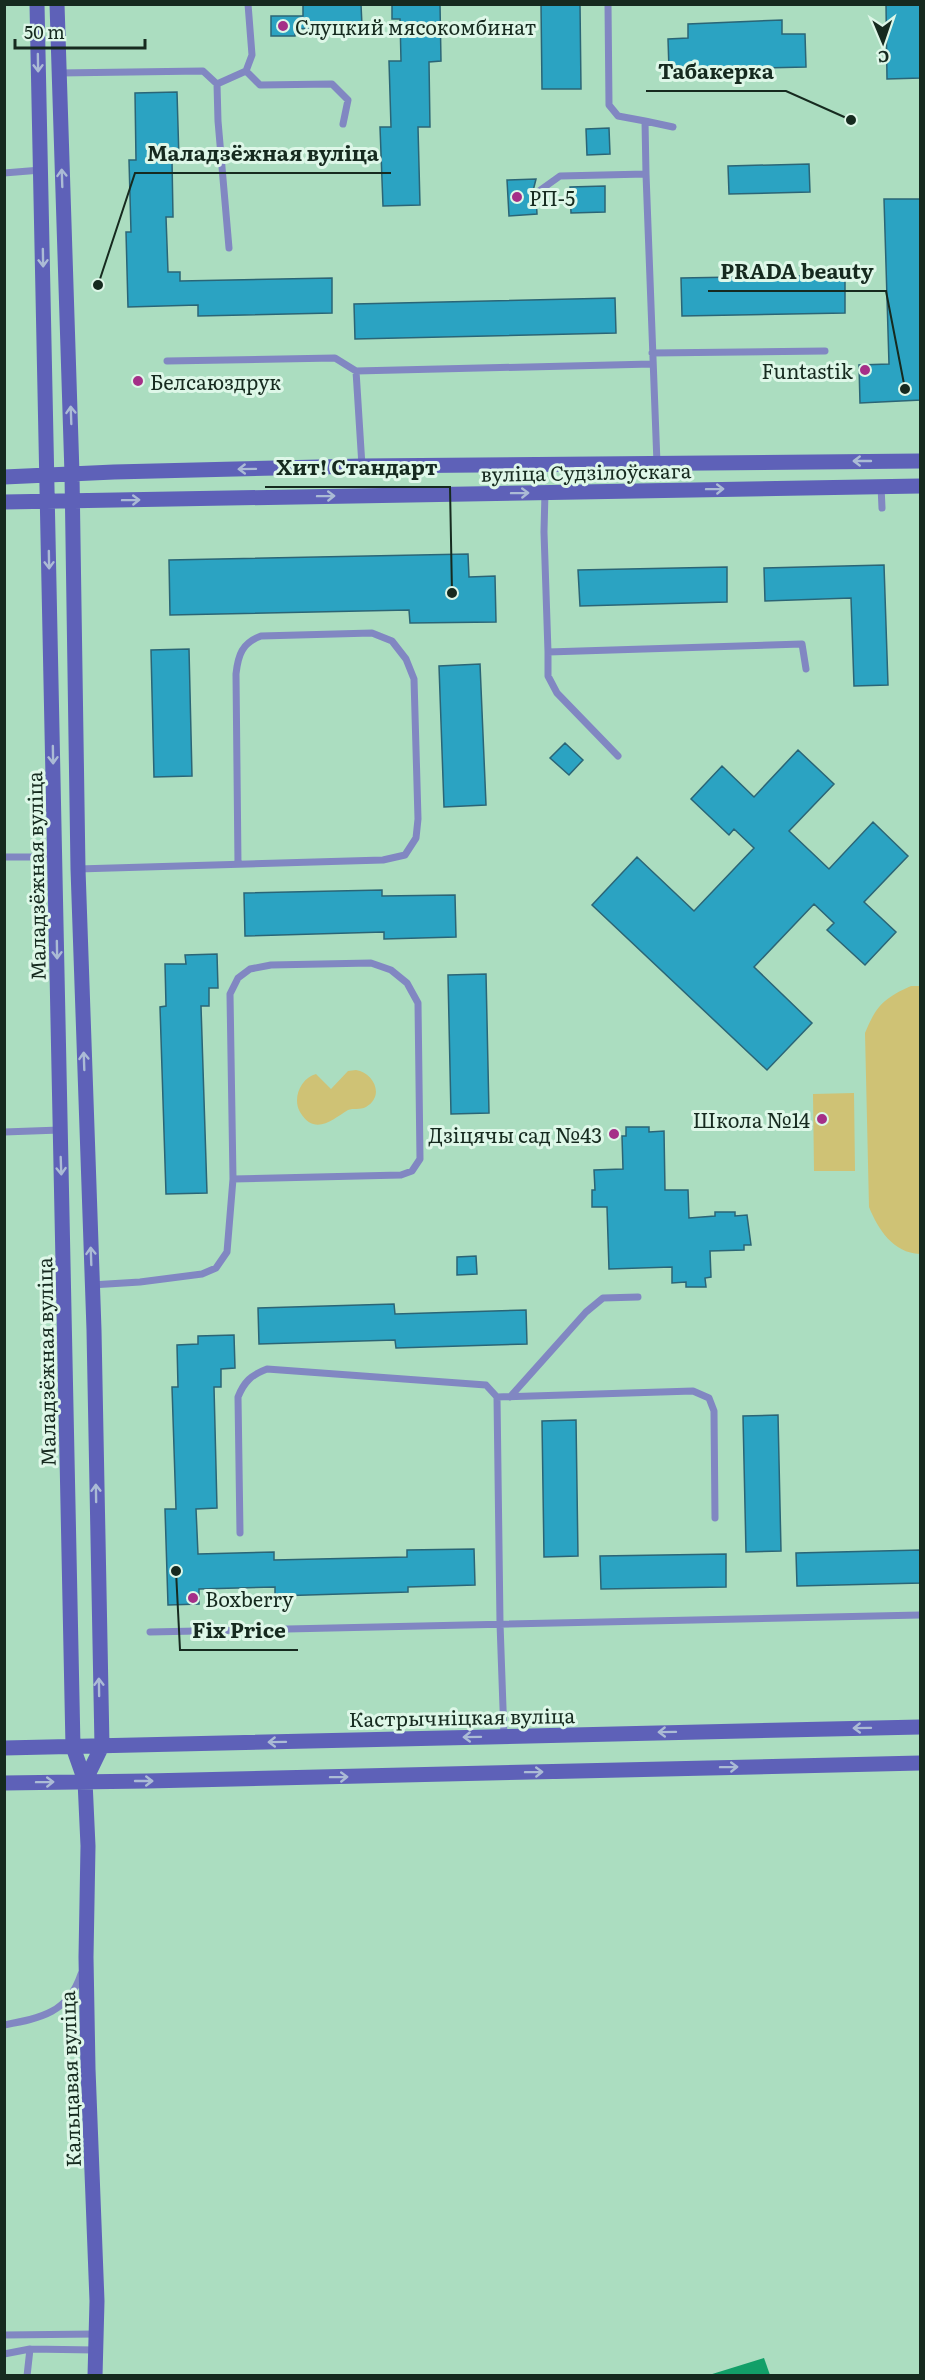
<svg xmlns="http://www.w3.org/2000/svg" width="925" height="2380" font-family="Literata,serif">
  <rect width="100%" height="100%" fill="#abddc0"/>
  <!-- green -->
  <path fill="#cfc275" d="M911,986H920V1254C893,1253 878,1229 869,1207L865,1033C876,1006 884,998 911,986Z
    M356,1070C374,1073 385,1096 366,1107C360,1110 353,1108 348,1110C333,1119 315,1137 300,1112C292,1098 301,1078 316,1074L331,1089L348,1071Z
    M854,1093L855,1171H814L813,1094Z"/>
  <!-- water -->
  <path fill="#129f68" d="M764,2358L770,2375H709Z"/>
  <!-- building -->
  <path fill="#2ba3c2" stroke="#2b6576" stroke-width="1.5" d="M303,4H361L362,26L295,29V36H271V16H303Z
    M392,4H440L441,61L429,62L430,127H418L420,205L383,206L380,127H391L389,61H401L400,19H392Z
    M541,4H580L581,89H542Z
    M886,4H921V78L887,79Z
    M782,20V34H805L806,67L669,70L668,39L688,38V24Z
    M177,92L179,160H172L173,217H166L168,272H180V281L332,278V313L198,316V305L128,307L126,232H131L129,160H136L135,93Z
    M609,128L610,154L587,155L586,129Z
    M809,164L810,192L729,194L728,166Z
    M536,179L533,191L536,196L537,214L509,216L507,180Z
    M605,186V212L571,213L570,187Z
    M884,199H920L921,400L860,403L859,365L889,364Z
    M845,275V313L682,316L681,278Z
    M615,298L616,333L355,339L354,304Z
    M468,554L469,577L495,576L496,622L410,623L409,610L170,615L169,560Z
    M884,565L888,685L854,686L851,598L765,601L764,568Z
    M727,567V602L580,606L578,570Z
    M189,649L192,776L154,777L151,650Z
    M480,664L486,805L444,807L439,666Z
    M565,743L583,760L569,775L550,758Z
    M798,750L834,784L789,831L829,869L873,822L908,856L864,902L896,932L865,965L827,930L834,923L814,904L754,967L812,1023L767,1070L592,905L637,857L694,911L754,848L734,829L729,835L691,799L722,766L754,797Z
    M382,890V896L455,895L456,937L384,939V932L245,936L244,893Z
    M217,954L218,988H209V1006H201L207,1193L166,1194L160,1007L166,1006L165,964H186L185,955Z
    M486,974L489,1113L451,1114L448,975Z
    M626,1127H649V1132L664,1131L665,1190H688L689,1218L715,1216V1212H735V1216L747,1215L751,1245H744V1250L710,1251L711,1277L705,1278L706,1287H686V1282L672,1283V1267L609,1269L607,1207H592V1190H595L594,1170L623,1169L622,1136H626Z
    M476,1256L477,1274L457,1275V1257Z
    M394,1304L395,1314L526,1310L527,1344L396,1348L395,1340L259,1344L258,1308Z
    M234,1335L235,1368L221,1369V1387H214L217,1508L196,1509L198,1554L274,1552V1560L407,1557V1550L474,1549L475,1585L408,1587V1592L275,1596V1587L199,1589V1604L168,1605L165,1509H176L172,1387H178L177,1345L198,1344V1336Z
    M778,1415L781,1551L746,1552L743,1416Z
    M576,1420L578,1556L544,1557L542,1421Z
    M921,1550V1583L797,1586L796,1553Z
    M726,1554V1587L601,1589L600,1556Z"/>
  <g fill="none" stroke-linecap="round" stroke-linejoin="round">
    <!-- lane -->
    <path stroke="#8187c2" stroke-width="7" d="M608,4L609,105L618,116L645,121
      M246,71L252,55L248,4
      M59,73L203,71L217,84L246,71L260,85L332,84L348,100L343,124
      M217,84L218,121L229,248
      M4,173L41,170
      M539,191L560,176L646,174
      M652,353L825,351
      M167,361L335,358L356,371
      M657,463L646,174L645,121L673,127
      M362,466L356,371L652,364
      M881,486L882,508
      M545,492L544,532L548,652L802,644L806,669
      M548,652V676L557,693L618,756
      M4,857H56
      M78,869L383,860L405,855L416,838L418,819L414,679L406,659L392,641L372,633L261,636C242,643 238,655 236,674L238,864
      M4,1132L60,1130
      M91,1285L140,1282L202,1274L216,1268L227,1252L233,1179L230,994L238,978L250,969L271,965L371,963L391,970L407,983L418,1003L420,1159L412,1171L401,1175L233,1179
      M497,1397L500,1623L504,1736
      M510,1397L586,1312L603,1298L638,1297
      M240,1533L238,1397C244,1382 251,1375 267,1369L486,1385L497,1397L693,1391L709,1398L714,1411L715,1518
      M150,1632L920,1615
      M4,2025C41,2018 68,2013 81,1974
      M4,2335L96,2334
      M4,2354L30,2349L95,2350
      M27,2376L30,2349"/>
    <!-- secondary -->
    <path stroke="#5e61b8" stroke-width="15" d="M37,4L73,1747L85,1781L88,1846L86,1957L88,2069L97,2301L95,2376
      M57,4L72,474L78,869L94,1330L102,1746L85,1781
      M4,477L114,472L362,466L920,461
      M4,502L920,486
      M4,1748L920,1727
      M4,1783L147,1781L920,1763"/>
  </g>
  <!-- one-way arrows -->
  <defs><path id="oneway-shaft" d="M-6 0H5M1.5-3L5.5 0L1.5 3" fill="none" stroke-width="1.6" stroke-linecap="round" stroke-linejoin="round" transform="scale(1.5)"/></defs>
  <g stroke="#abbbd5">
    <use href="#oneway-shaft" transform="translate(38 63) rotate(89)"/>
    <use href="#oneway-shaft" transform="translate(62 178) rotate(-92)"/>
    <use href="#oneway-shaft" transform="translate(43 258) rotate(89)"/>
    <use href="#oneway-shaft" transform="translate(71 415) rotate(-92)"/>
    <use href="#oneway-shaft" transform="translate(862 461) rotate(180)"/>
    <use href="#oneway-shaft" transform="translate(247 469) rotate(179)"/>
    <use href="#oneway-shaft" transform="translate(715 489) rotate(-1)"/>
    <use href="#oneway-shaft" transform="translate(520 493) rotate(-1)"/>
    <use href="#oneway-shaft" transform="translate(326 496) rotate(-1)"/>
    <use href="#oneway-shaft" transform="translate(131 500) rotate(-1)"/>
    <use href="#oneway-shaft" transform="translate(49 560) rotate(89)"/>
    <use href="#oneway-shaft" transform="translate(53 755) rotate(89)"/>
    <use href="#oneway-shaft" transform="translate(57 950) rotate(89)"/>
    <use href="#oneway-shaft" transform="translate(84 1061) rotate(-92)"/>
    <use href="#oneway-shaft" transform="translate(61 1166) rotate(88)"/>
    <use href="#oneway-shaft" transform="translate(91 1256) rotate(-92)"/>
    <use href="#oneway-shaft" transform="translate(96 1493) rotate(-91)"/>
    <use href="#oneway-shaft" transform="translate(99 1687) rotate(-91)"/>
    <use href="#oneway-shaft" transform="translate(862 1728) rotate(179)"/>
    <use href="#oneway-shaft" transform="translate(667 1732) rotate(179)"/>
    <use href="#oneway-shaft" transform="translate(472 1737) rotate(179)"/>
    <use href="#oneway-shaft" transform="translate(277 1742) rotate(179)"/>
    <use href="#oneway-shaft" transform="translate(729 1767) rotate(-1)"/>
    <use href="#oneway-shaft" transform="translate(534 1772) rotate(-1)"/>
    <use href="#oneway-shaft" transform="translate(339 1777) rotate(-1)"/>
    <use href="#oneway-shaft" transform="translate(144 1781)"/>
    <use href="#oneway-shaft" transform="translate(45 1782) rotate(-1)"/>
  </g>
  <!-- markers -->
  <g fill="#a52f88" stroke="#def7e8" stroke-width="2">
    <circle cx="283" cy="26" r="6"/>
    <circle cx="517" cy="197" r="6"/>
    <circle cx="865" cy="370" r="6"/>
    <circle cx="138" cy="381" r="6"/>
    <circle cx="822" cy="1119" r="6"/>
    <circle cx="614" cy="1134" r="6"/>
    <circle cx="193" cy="1598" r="6"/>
  </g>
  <g text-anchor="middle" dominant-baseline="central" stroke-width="6" stroke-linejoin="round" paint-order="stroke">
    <!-- poi labels -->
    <g font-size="20" fill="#162a1f" stroke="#def7e8" text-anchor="start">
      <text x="295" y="26">Слуцкий мясокомбинат</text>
      <text x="529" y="197">РП-5</text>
      <text x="853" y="370" text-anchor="end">Funtastik</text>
      <text x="150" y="381">Белсаюздрук</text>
      <text x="810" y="1119" text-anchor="end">Школа №14</text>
      <text x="602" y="1134" text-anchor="end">Дзіцячы сад №43</text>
      <text x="205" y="1598">Boxberry</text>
    </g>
    <!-- street labels -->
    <g font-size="20" fill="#162a1f" stroke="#def7e8">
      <text transform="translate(586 471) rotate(-1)">вуліца Судзілоўскага</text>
      <text transform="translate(35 876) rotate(-91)">Маладзёжная вуліца</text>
      <text transform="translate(45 1362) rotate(-91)">Маладзёжная вуліца</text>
      <text transform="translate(462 1716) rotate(-1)">Кастрычніцкая вуліца</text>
      <text transform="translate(69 2079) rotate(-92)">Кальцавая вуліца</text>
    </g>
  </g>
  <!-- callouts -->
  <path fill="none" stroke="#162a1f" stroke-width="2" d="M851 120L786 91H646M98 285L135 173H391M905 389L886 291H708M452 593L450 487H265M176 1571L180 1650H298"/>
  <g fill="#162a1f" stroke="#def7e8" stroke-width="2">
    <circle cx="851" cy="120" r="6"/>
    <circle cx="98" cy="285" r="6"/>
    <circle cx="905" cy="389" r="6"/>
    <circle cx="452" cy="593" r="6"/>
    <circle cx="176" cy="1571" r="6"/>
  </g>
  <g font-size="21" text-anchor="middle" font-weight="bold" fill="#162a1f" stroke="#def7e8" stroke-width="6" stroke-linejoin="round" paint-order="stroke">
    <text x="716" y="79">Табакерка</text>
    <text x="263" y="161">Маладзёжная вуліца</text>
    <text x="797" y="279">PRADA beauty</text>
    <text x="357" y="475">Хит! Стандарт</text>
    <text x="239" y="1638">Fix Price</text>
  </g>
  <!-- border -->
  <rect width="925" height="2380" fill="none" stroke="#162a1f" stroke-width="12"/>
  <!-- north arrow -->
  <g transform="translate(883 42) rotate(178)" stroke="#def7e8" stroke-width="4.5" paint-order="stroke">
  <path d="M0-4.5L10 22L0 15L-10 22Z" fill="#162a1f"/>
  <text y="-9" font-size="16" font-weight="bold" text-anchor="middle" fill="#162a1f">С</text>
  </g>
  <!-- scale -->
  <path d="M15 39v9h130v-9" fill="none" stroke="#162a1f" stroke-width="3"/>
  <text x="24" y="39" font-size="18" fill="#162a1f" stroke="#def7e8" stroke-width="4.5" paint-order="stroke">50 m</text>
</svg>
